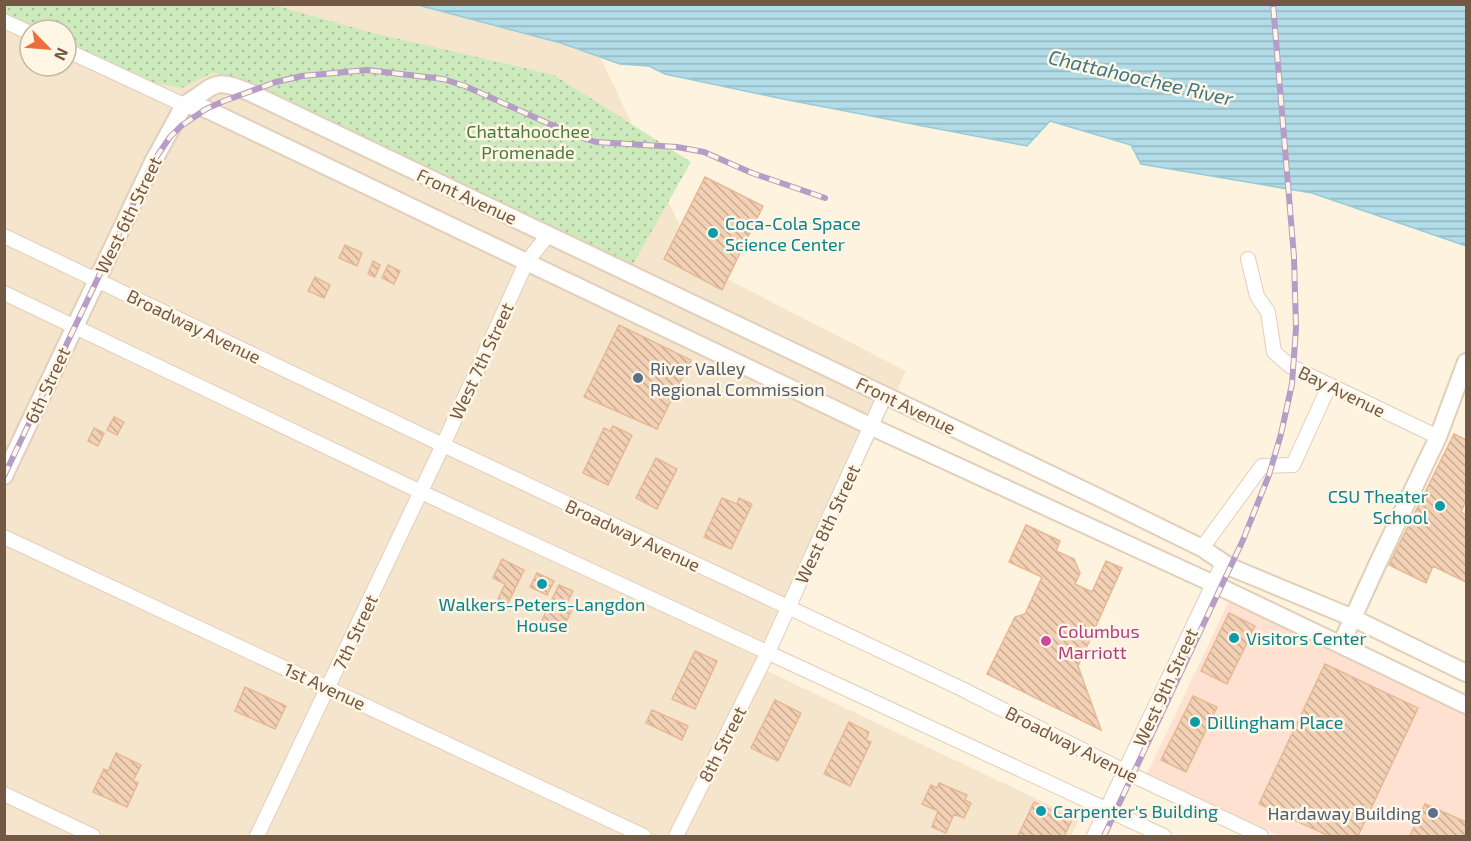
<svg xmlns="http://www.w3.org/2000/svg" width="1471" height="841" font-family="'Exo 2',sans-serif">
  <defs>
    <pattern id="park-dots" width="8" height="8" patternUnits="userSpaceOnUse" patternTransform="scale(1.5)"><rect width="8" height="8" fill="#cdeabc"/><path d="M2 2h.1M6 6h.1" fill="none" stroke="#abc09b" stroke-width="1.8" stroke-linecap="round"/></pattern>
    <pattern id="water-rules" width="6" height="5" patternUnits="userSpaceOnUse" patternTransform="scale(1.5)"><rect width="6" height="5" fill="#b2dce7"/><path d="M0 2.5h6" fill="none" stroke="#95b5bd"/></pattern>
    <pattern id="building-back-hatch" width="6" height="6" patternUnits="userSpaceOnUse" patternTransform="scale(1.5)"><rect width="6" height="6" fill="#f3d1b4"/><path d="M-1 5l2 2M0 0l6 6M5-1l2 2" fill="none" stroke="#c9ac94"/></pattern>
  </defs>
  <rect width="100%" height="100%" fill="#fdf3de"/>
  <!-- residential -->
  <path fill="#f5e5cc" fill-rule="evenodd" d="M5,4L418,5L561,43L594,44L698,264L906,371L767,671L1079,819L1071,836H5ZM30,30H66V66H30Z"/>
  <!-- commercial -->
  <path fill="#fee1d1" d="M1229,601L1466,711V836H1280L1147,774Z"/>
  <!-- park -->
  <path fill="url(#park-dots)" d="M4,5H274L369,32L554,75L691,162L632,266L214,72L182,88L145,81L66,43V30H40L5,13Z"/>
  <!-- water -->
  <path fill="url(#water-rules)" stroke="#98cbd9" stroke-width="1.5" d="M418,5H1466V246L1312,193L1141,164L1131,145L1050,121L1027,146L788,100L665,74L649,66L620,64L561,43Z"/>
  <!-- building -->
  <path fill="url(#building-back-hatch)" stroke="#e7b894" stroke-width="1.5" d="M705,177L763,206L722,290L664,259Z
    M345,245L362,253L357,266L339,258Z
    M373,261L380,265L375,277L368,274Z
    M388,265L400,271L394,284L382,278Z
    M315,277L330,285L324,298L308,291Z
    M619,325L691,360L657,429L584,397Z
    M114,417L124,422L117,435L107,430Z
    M613,426L632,435L608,485L583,473L604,428L610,431Z
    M94,428L104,433L98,446L88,441Z
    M1454,434L1466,440V500L1461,512L1466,515V582L1433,566L1426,583L1389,565Z
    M656,458L677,469L657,509L636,498Z
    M722,498L737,504L739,498L752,504L731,549L704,537Z
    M1026,525L1060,541L1056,551L1074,559L1080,573L1075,584L1092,592L1106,561L1122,568L1078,666L1101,730L987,674L1015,617L1025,614L1042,577L1009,562Z
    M502,559L524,570L508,603L498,599L505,584L493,578Z
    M537,573L554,581L547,595L530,587Z
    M559,585L573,591L565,607L572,610L562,630L542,620Z
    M1229,613L1255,626L1227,684L1201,671Z
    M695,651L717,661L695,709L672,699Z
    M1325,664L1418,708L1358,836H1329L1259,804Z
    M245,687L286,706L275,729L235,711Z
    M1193,696L1217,707L1186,772L1161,760Z
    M775,700L801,713L778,761L751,748Z
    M652,710L688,726L682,740L646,723Z
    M849,722L869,732L866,740L871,742L850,786L824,774Z
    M116,753L141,765L133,781L138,783L127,807L93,792L104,769L108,771Z
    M939,783L967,795L965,800L971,803L964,818L954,814L946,833L932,827L938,811L922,804L931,785L937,788Z
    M1034,802L1072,820L1064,836H1018Z
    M1425,804L1466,822V836H1410Z"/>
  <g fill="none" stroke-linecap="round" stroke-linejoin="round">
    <!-- minor casing -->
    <g stroke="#e1cfba" stroke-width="16">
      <path id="minor" d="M4,21L30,33
        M66,50L184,105
        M4,236L443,445L960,688L1132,775L1261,836
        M1248,259L1257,296L1268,312L1274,352L1290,366L1438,437
        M4,293L421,492L1164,836
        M4,537L644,836
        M1202,548L1262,466L1293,465L1329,386
        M4,794L93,836
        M257,836L443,445L526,263L548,235
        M676,836L768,652L885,395
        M1094,836L1223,563"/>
    </g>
    <!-- tertiary casing -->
    <g stroke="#e1cfba" stroke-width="20">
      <path id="tertiary" d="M184,105C215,87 211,76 249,92L1098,497L1202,548L1230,567L1353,618L1466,673
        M184,105L206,109L872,427L1214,584L1466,705
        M4,476L153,162L184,105
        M1341,644L1377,565L1438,437L1466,362"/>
    </g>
    <!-- minor -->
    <use href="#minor" stroke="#fff" stroke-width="14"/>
    <!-- tertiary -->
    <use href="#tertiary" stroke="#fff" stroke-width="16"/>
    <!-- rail casing -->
    <g stroke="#b59dc5" stroke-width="6">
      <path id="rail" d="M4,476L153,162L170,137L181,126L206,109L224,101L276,82L302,76L367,70L443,79L465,86L574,135L596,142L677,147L704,152L752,173L825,198
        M1104,836L1243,540L1269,475L1281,434L1292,384L1296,328L1294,257L1273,4"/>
    </g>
    <!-- rail -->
    <use href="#rail" stroke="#fff6e5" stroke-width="4" stroke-dasharray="11" stroke-linecap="butt"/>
  </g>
  <!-- markers -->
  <g fill="#0f9aa8" stroke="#fff6e5" stroke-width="2">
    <circle cx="713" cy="233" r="6"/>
    <circle cx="1440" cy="506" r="6"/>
    <circle cx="542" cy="584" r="6"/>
    <circle cx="1234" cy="638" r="6"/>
    <circle cx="1195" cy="722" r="6"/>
    <circle cx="1041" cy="811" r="6"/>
  </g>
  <g fill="#5c6f8a" stroke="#fff6e5" stroke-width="2">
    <circle cx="638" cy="378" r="6"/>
    <circle cx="1433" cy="813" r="6"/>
  </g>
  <circle fill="#d1479c" stroke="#fff6e5" stroke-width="2" cx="1046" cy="641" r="6"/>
  <g text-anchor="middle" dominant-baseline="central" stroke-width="5" stroke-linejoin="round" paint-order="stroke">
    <!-- park labels -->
    <g font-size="18" fill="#4c7a3d" stroke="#fff6e5">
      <text x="528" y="131">Chattahoochee<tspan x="528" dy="21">Promenade</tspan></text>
    </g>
    <!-- street labels -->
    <g font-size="18" fill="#735845" stroke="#fff6e5">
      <text transform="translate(467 196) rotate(25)">Front Avenue</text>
      <text transform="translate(128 215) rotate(-64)">West 6th Street</text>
      <text transform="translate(194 326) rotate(26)">Broadway Avenue</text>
      <text transform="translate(481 361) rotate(-65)">West 7th Street</text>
      <text transform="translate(47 385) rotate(-65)">6th Street</text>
      <text transform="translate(1342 391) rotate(26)">Bay Avenue</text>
      <text transform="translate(906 405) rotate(26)">Front Avenue</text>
      <text transform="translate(827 524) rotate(-65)">West 8th Street</text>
      <text transform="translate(633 535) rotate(25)">Broadway Avenue</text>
      <text transform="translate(355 632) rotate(-65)">7th Street</text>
      <text transform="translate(325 686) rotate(25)">1st Avenue</text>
      <text transform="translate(1165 687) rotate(-65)">West 9th Street</text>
      <text transform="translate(722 744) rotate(-63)">8th Street</text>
      <text transform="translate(1072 744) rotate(27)">Broadway Avenue</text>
    </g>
    <!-- culture labels -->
    <g font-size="18" fill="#0d838f" stroke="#fff6e5" text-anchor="start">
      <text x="725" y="223">Coca-Cola Space<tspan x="725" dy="21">Science Center</tspan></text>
      <text x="1428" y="496" text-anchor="end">CSU Theater<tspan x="1428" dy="21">School</tspan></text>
      <text x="542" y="604" text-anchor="middle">Walkers-Peters-Langdon<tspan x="542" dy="21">House</tspan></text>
      <text x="1246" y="638">Visitors Center</text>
      <text x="1207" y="722">Dillingham Place</text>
      <text x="1053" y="811">Carpenter's Building</text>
    </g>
    <!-- service labels -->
    <g font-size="18" fill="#4e5e75" stroke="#fff6e5" text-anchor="start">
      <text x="650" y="368">River Valley<tspan x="650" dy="21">Regional Commission</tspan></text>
      <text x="1421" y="813" text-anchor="end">Hardaway Building</text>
    </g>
    <!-- hotel labels -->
    <g font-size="18" fill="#b23c85" stroke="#fff6e5" text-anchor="start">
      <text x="1058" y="631">Columbus<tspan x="1058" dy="21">Marriott</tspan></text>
    </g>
    <!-- water labels -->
    <g font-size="20" font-style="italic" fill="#3e7888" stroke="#fff6e5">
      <text transform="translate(1141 77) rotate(13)">Chattahoochee River</text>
    </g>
  </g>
  <!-- border -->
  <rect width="1471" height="841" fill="none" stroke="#735845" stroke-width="12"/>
  <!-- north arrow -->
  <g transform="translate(48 48) rotate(115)"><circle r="28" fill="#fff6e5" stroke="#c7b7a5" stroke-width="1.5"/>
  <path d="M0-4.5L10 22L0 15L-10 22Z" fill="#ed6e3d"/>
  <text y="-9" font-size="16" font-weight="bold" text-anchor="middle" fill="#735845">N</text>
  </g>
</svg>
